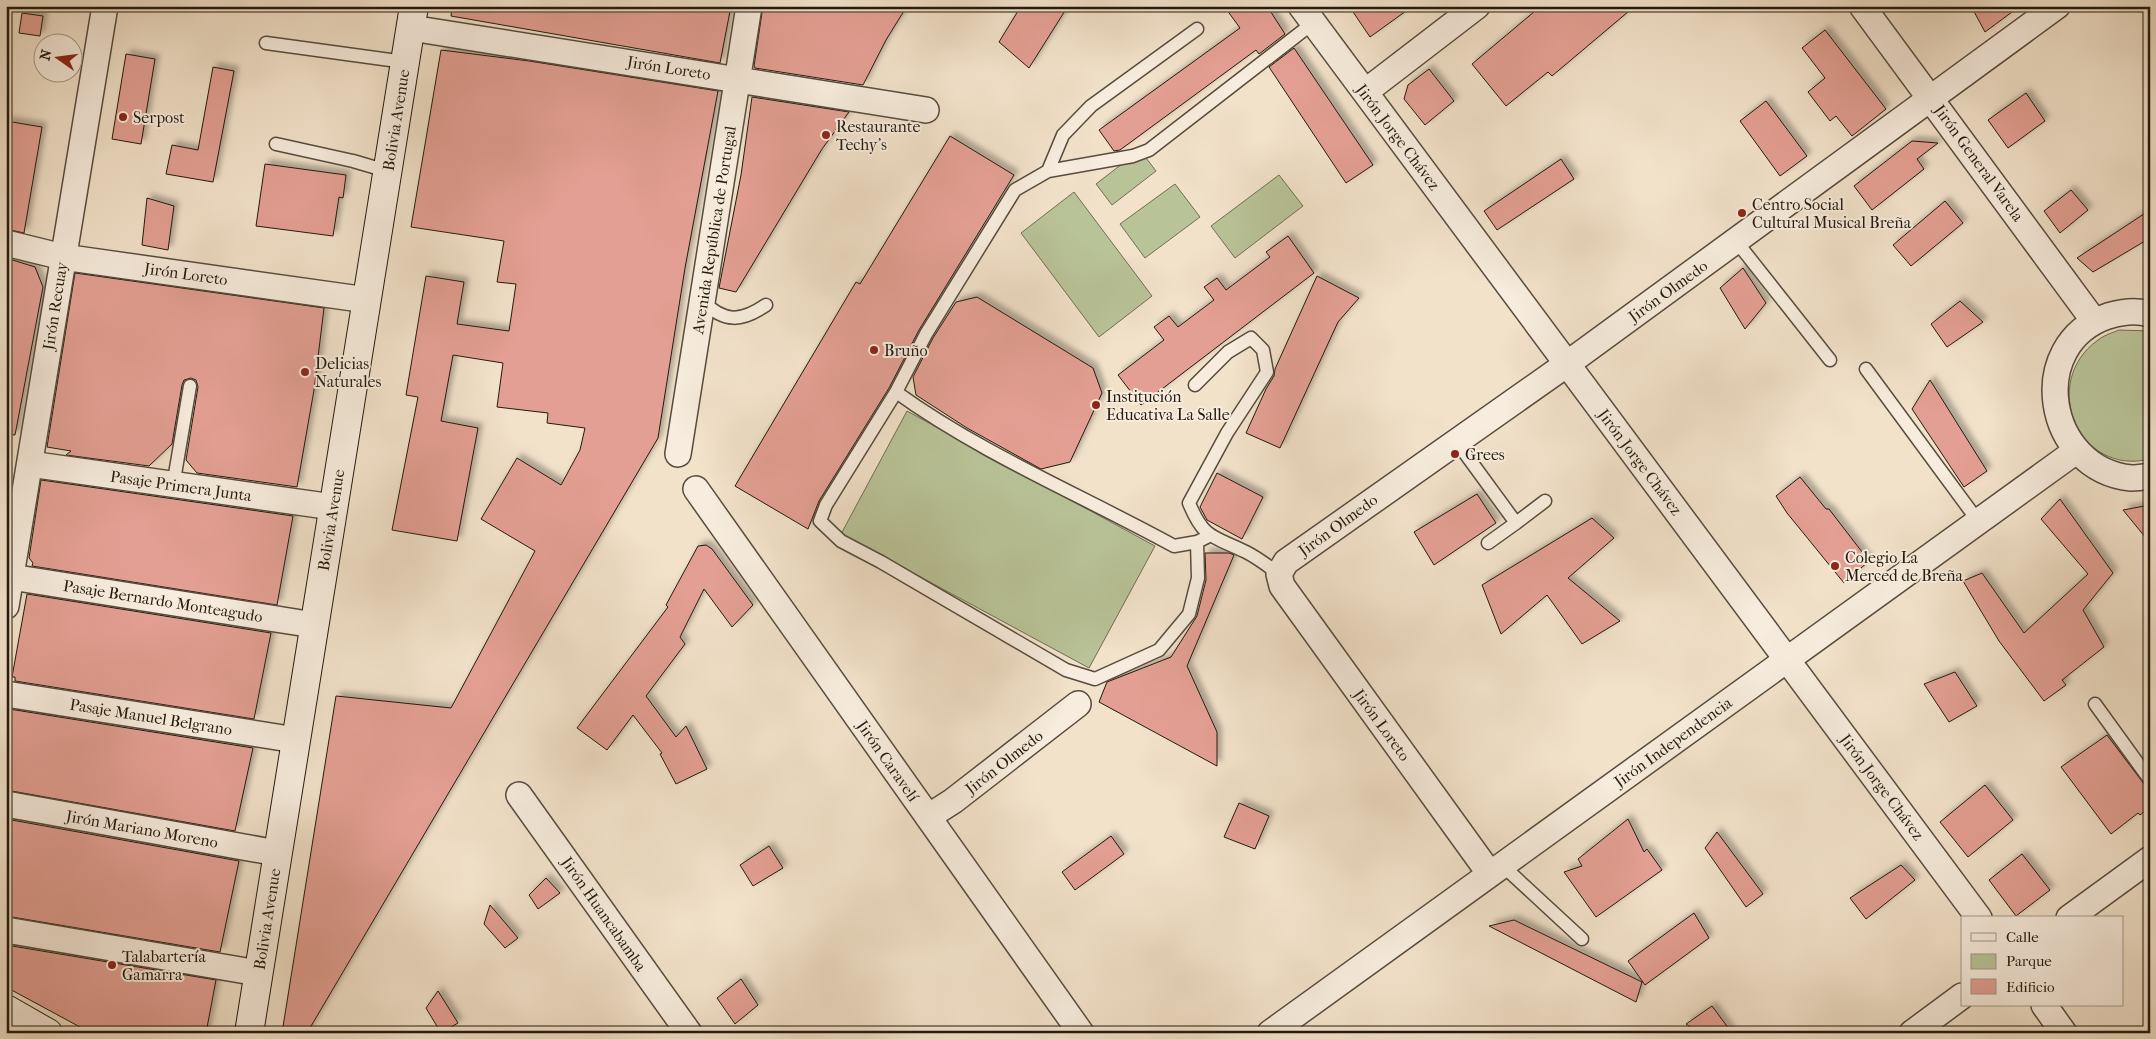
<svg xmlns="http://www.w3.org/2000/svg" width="2156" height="1039" font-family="'IM FELL French Canon',serif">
  <defs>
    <filter id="shadow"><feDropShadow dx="4.5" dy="-4.5" stdDeviation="2.5" flood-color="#0004"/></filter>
  </defs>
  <rect width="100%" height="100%" fill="#f2e2ca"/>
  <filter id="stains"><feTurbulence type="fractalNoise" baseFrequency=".004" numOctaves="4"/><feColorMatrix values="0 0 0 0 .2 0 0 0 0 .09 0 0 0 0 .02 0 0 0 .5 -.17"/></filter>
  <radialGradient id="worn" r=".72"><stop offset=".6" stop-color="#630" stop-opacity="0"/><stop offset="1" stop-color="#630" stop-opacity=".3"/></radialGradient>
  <!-- green -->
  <path fill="#b9c398" stroke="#6e6e53" d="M1140,150L1156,171L1112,205L1096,184Z
    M1279,175L1303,206L1235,258L1211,226Z
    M1175,184L1200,217L1145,258L1120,224Z
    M1074,192L1152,296L1099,337L1021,233Z
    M2119,330L2150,331V459C2078,477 2039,382 2098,340C2104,335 2112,333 2119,330Z
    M907,411L1155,546L1089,668L841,534Z"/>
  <!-- building -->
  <path fill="#e39f93" stroke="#221a0e" filter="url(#shadow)" d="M452,6H731L720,63L451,16Z
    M763,6H907L886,40L863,85L755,68L754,66Z
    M1021,6H1068L1029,68L999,42Z
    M1224,6H1267L1285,34L1259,54L1256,50L1120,150L1114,151L1099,130L1240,28Z
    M1349,6H1413L1370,37Z
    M1541,6H1635L1552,76L1548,72L1506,106L1472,64Z
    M1971,6H2020L1985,32Z
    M22,13L43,16L40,36L19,33Z
    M1825,30L1886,109L1852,136L1836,116L1830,121L1808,92L1825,78L1802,48Z
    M1294,48L1373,165L1346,183L1269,67Z
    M441,50L529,61L718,91L685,268L658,438L307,1033H282L336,696L451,708L535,551L481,519L517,458L561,485L580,450L585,428L547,423L548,413L497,407L503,363L453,355L441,421L478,428L457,541L392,530L418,397L406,395L426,276L464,282L457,324L509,331L516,284L497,282L504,241L411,227Z
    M126,54L155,59L141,144L112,139Z
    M213,67L234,71L213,182L166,174L172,145L198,150Z
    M1429,69L1454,101L1425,125L1404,99L1408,85Z
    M2026,93L2045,121L2008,148L1988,120Z
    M752,97L849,112L822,149L736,292L719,288L741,175Z
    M1766,101L1807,156L1780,176L1740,121Z
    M6,121L42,127L24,233L6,229Z
    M950,136L1014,175L919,330L889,388L819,501L808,529L735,486L856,282L860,284Z
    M1912,141L1938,143L1917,159L1924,169L1872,210L1854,186Z
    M1561,159L1574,179L1497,230L1484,211Z
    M265,164L346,175L343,198L339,197L333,236L256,226Z
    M2071,190L2088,210L2060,233L2044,211Z
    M147,198L174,206L168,250L142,245Z
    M1945,201L1963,223L1911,266L1893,245Z
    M2150,210V238L2093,272L2077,258Z
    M1288,236L1314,273L1141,405L1118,375L1164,340L1154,327L1169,316L1178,327L1214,300L1204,287L1217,278L1226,290L1270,257L1266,252Z
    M6,258L35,267L43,287L15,435L6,434Z
    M1743,268L1766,303L1745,329L1720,288Z
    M75,273L324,308L314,390L297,487L197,473L186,460L198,387L196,380L191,378L184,380L182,385L172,444L149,466L66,455L71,451L47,447Z
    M1317,276L1359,298L1338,322L1280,448L1246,433L1266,389L1274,376L1275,369Z
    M977,297L1093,368L1102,393L1070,462L1041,469L967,428L916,395L913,377L933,338L956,302Z
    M1960,301L1983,322L1947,347L1931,324Z
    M1930,380L1987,471L1964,487L1912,409Z
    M1217,473L1263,497L1242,539L1207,520L1200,507Z
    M1800,477L1826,509H1829L1869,561L1844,583L1787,513L1776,496Z
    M41,480L293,516L277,605L32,566L33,563L29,558Z
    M1477,494L1496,523L1434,565L1414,532Z
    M2060,499L2113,573L2083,610L2104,647L2062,680L2066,685L2044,701L1999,641L1963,581L1982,573L2024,633L2088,574L2041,519Z
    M2150,505V543L2123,510Z
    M1592,518L1614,538L1568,578L1620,621L1582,644L1547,595L1501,634L1482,585Z
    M706,545L712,549L753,605L732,627L704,589L680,637L685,644L646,696L676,737L686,726L707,769L676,784L660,754L662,753L633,715L607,750L577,728L668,607L666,605L698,546Z
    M1205,553H1229L1234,555L1187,666L1217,732V766L1099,702L1107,682L1171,657L1197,616L1206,580Z
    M27,594L271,633L254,719L15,681V677H12Z
    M1955,672L1977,706L1949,722L1924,684Z
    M9,709L253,748L235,831L6,790V722Z
    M2107,735L2150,792V807L2140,815L2138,813L2111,834L2061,767Z
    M1985,785L2013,820L1968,857L1940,822Z
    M1239,803L1269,816L1255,849L1224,837Z
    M6,819L239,861L220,952L6,916Z
    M1628,819L1644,852L1647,849L1662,870L1596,917L1564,872L1582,866L1578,859Z
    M1717,832L1763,894L1746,907L1705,848Z
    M1111,836L1124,854L1075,890L1062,872Z
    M769,846L783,868L753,886L740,865Z
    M2022,854L2050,890L2016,916L1989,880Z
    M1901,865L1915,880L1866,919L1850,898Z
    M546,878L560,893L538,909L529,895Z
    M490,905L518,938L505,948L484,924Z
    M1694,913L1709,938L1645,985L1628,961Z
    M1514,920L1642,982L1636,1002L1489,926Z
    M6,945L216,980L206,1033H91L6,987Z
    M741,979L758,1005L735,1024L717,998Z
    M438,991L458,1023L441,1033L426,1008Z
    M1712,1006L1732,1033H1699L1686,1024Z"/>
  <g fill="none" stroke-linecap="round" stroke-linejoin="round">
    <!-- lane casing -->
    <g stroke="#564c3d" stroke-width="15">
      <path id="lane" d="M266,43L405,62
        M276,144L353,161L387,171
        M1048,171L1063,135L1091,106L1197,29
        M1736,241L1830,360
        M702,301C725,323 741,322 766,305
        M1866,369L1978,521
        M1195,385L1228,352L1251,338L1263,350L1267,372L1227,433L1189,503C1204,540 1214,536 1246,552C1258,558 1268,566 1279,574
        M896,392L826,505L820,521L841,541L881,562L1066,670L1095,679L1159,650L1189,614L1198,578L1197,542
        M1456,441L1516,523L1545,501
        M173,486L190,386
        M1209,536L1197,542L1174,546C1081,495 982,454 896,392L926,334L1015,190L1048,171L1133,156L1149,150L1313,23
        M1488,543L1516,523
        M2095,704L2150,780
        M1502,865L1582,939"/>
    </g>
    <!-- street casing -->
    <g stroke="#564c3d" stroke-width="28">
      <path id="street" d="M1301,6L1979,918
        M1862,6L2094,321
        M411,28L926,110
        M1365,92L1477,6
        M6,243L63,257L367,300
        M2150,314C2137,310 2121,312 2108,316C2025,344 2045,469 2131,478C2137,478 2144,477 2150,476
        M678,454L749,6
        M30,464L333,507
        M696,489L1081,1033
        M11,577L314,625
        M6,606L105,6
        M6,694L296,740
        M519,795L689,1033
        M6,804L277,853
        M928,817L953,801L1078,704
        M1490,874L1282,586L1279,574L1286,562L1567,364L2057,6
        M2069,918L2150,859
        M6,930L258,973
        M2044,1005L2064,1033
        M1270,1033L2076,451
        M1912,1033L1962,996"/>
    </g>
    <!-- secondary casing -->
    <g stroke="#221a0e" stroke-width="30">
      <path id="secondary" d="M6,1009L48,1033
        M249,1033L414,6"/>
    </g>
    <!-- lane -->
    <use href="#lane" stroke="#f7ecdd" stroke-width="12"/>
    <!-- street -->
    <use href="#street" stroke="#f7ecdd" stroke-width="25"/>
    <!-- secondary -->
    <use href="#secondary" stroke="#f7ecdd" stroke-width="28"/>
  </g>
  <!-- markers -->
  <g fill="#8f2418" stroke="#f7ecdd" stroke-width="2">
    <circle cx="123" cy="117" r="5"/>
    <circle cx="826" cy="135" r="5"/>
    <circle cx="1742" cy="213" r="5"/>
    <circle cx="874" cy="350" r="5"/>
    <circle cx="305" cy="372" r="5"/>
    <circle cx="1096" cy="405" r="5"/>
    <circle cx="1455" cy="454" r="5"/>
    <circle cx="1835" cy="566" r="5"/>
    <circle cx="112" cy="965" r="5"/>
  </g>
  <g text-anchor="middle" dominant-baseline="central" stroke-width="4" stroke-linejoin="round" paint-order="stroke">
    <!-- street labels -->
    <g font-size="16" fill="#221a0e" stroke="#f7ecdd">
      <text transform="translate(669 68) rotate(9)">Jirón Loreto</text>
      <text transform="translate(396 120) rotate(-81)">Bolivia Avenue</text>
      <text transform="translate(1398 137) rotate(53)">Jirón Jorge Chávez</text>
      <text transform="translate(1979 163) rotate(54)">Jirón General Varela</text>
      <text transform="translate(714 230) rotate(-81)">Avenida República de Portugal</text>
      <text transform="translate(186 274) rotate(8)">Jirón Loreto</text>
      <text transform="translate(1668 291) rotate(-36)">Jirón Olmedo</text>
      <text transform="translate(55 306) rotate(-81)">Jirón Recuay</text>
      <text transform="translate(1640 462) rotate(53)">Jirón Jorge Chávez</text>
      <text transform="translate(181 486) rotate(8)">Pasaje Primera Junta</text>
      <text transform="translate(331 520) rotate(-81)">Bolivia Avenue</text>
      <text transform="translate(1338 525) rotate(-36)">Jirón Olmedo</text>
      <text transform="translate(163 601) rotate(9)">Pasaje Bernardo Monteagudo</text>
      <text transform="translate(151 717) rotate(9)">Pasaje Manuel Belgrano</text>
      <text transform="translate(1382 725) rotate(54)">Jirón Loreto</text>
      <text transform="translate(1673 742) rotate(-36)">Jirón Independencia</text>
      <text transform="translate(888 761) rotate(55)">Jirón Caravelí</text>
      <text transform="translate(1004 762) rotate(-38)">Jirón Olmedo</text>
      <text transform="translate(1882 787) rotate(53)">Jirón Jorge Chávez</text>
      <text transform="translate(142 829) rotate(10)">Jirón Mariano Moreno</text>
      <text transform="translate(604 914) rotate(55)">Jirón Huancabamba</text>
      <text transform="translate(267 919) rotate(-81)">Bolivia Avenue</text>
    </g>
    <!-- poi labels -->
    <g font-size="16" fill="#221a0e" stroke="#f7ecdd" text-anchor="start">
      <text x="133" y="117">Serpost</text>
      <text x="836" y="126">Restaurante<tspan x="836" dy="18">Techy's</tspan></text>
      <text x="1752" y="204">Centro Social<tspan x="1752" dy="18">Cultural Musical Breña</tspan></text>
      <text x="884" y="350">Bruño</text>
      <text x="315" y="363">Delicias<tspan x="315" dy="18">Naturales</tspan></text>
      <text x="1106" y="396">Institución<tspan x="1106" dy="18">Educativa La Salle</tspan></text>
      <text x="1465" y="454">Grees</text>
      <text x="1845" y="557">Colegio La<tspan x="1845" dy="18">Merced de Breña</tspan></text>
      <text x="122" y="956">Talabartería<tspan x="122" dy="18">Gamarra</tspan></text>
    </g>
  </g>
  <!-- margin -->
  <rect width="2156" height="1039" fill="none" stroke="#f2e2ca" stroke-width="25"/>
  <rect x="8" y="8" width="2141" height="1024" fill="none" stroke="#221a0e" stroke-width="2.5"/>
  <rect x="12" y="12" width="2131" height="1014" fill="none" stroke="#221a0e"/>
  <!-- legend -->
  <rect x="1961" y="916" width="162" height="90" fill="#f7ecdd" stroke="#a2988a"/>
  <rect x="1971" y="933" width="25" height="8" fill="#f7ecdd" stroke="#a2988a"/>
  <text x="2006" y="942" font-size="15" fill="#221a0e">Calle</text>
  <rect x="1971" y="954" width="25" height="15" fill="#b9c398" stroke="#a2988a"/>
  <text x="2006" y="966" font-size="15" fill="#221a0e">Parque</text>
  <rect x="1971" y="979" width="25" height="15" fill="#e39f93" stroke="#a2988a"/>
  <text x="2006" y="992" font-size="15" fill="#221a0e">Edificio</text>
  <!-- north arrow -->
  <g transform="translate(58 58) rotate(284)"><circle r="24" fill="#f7ecdd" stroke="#a2988a"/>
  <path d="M0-4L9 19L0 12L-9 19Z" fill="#8f2418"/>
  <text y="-8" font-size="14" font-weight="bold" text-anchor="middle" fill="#221a0e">N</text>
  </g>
  <rect width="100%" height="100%" filter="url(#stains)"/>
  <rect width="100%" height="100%" fill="url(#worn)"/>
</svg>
